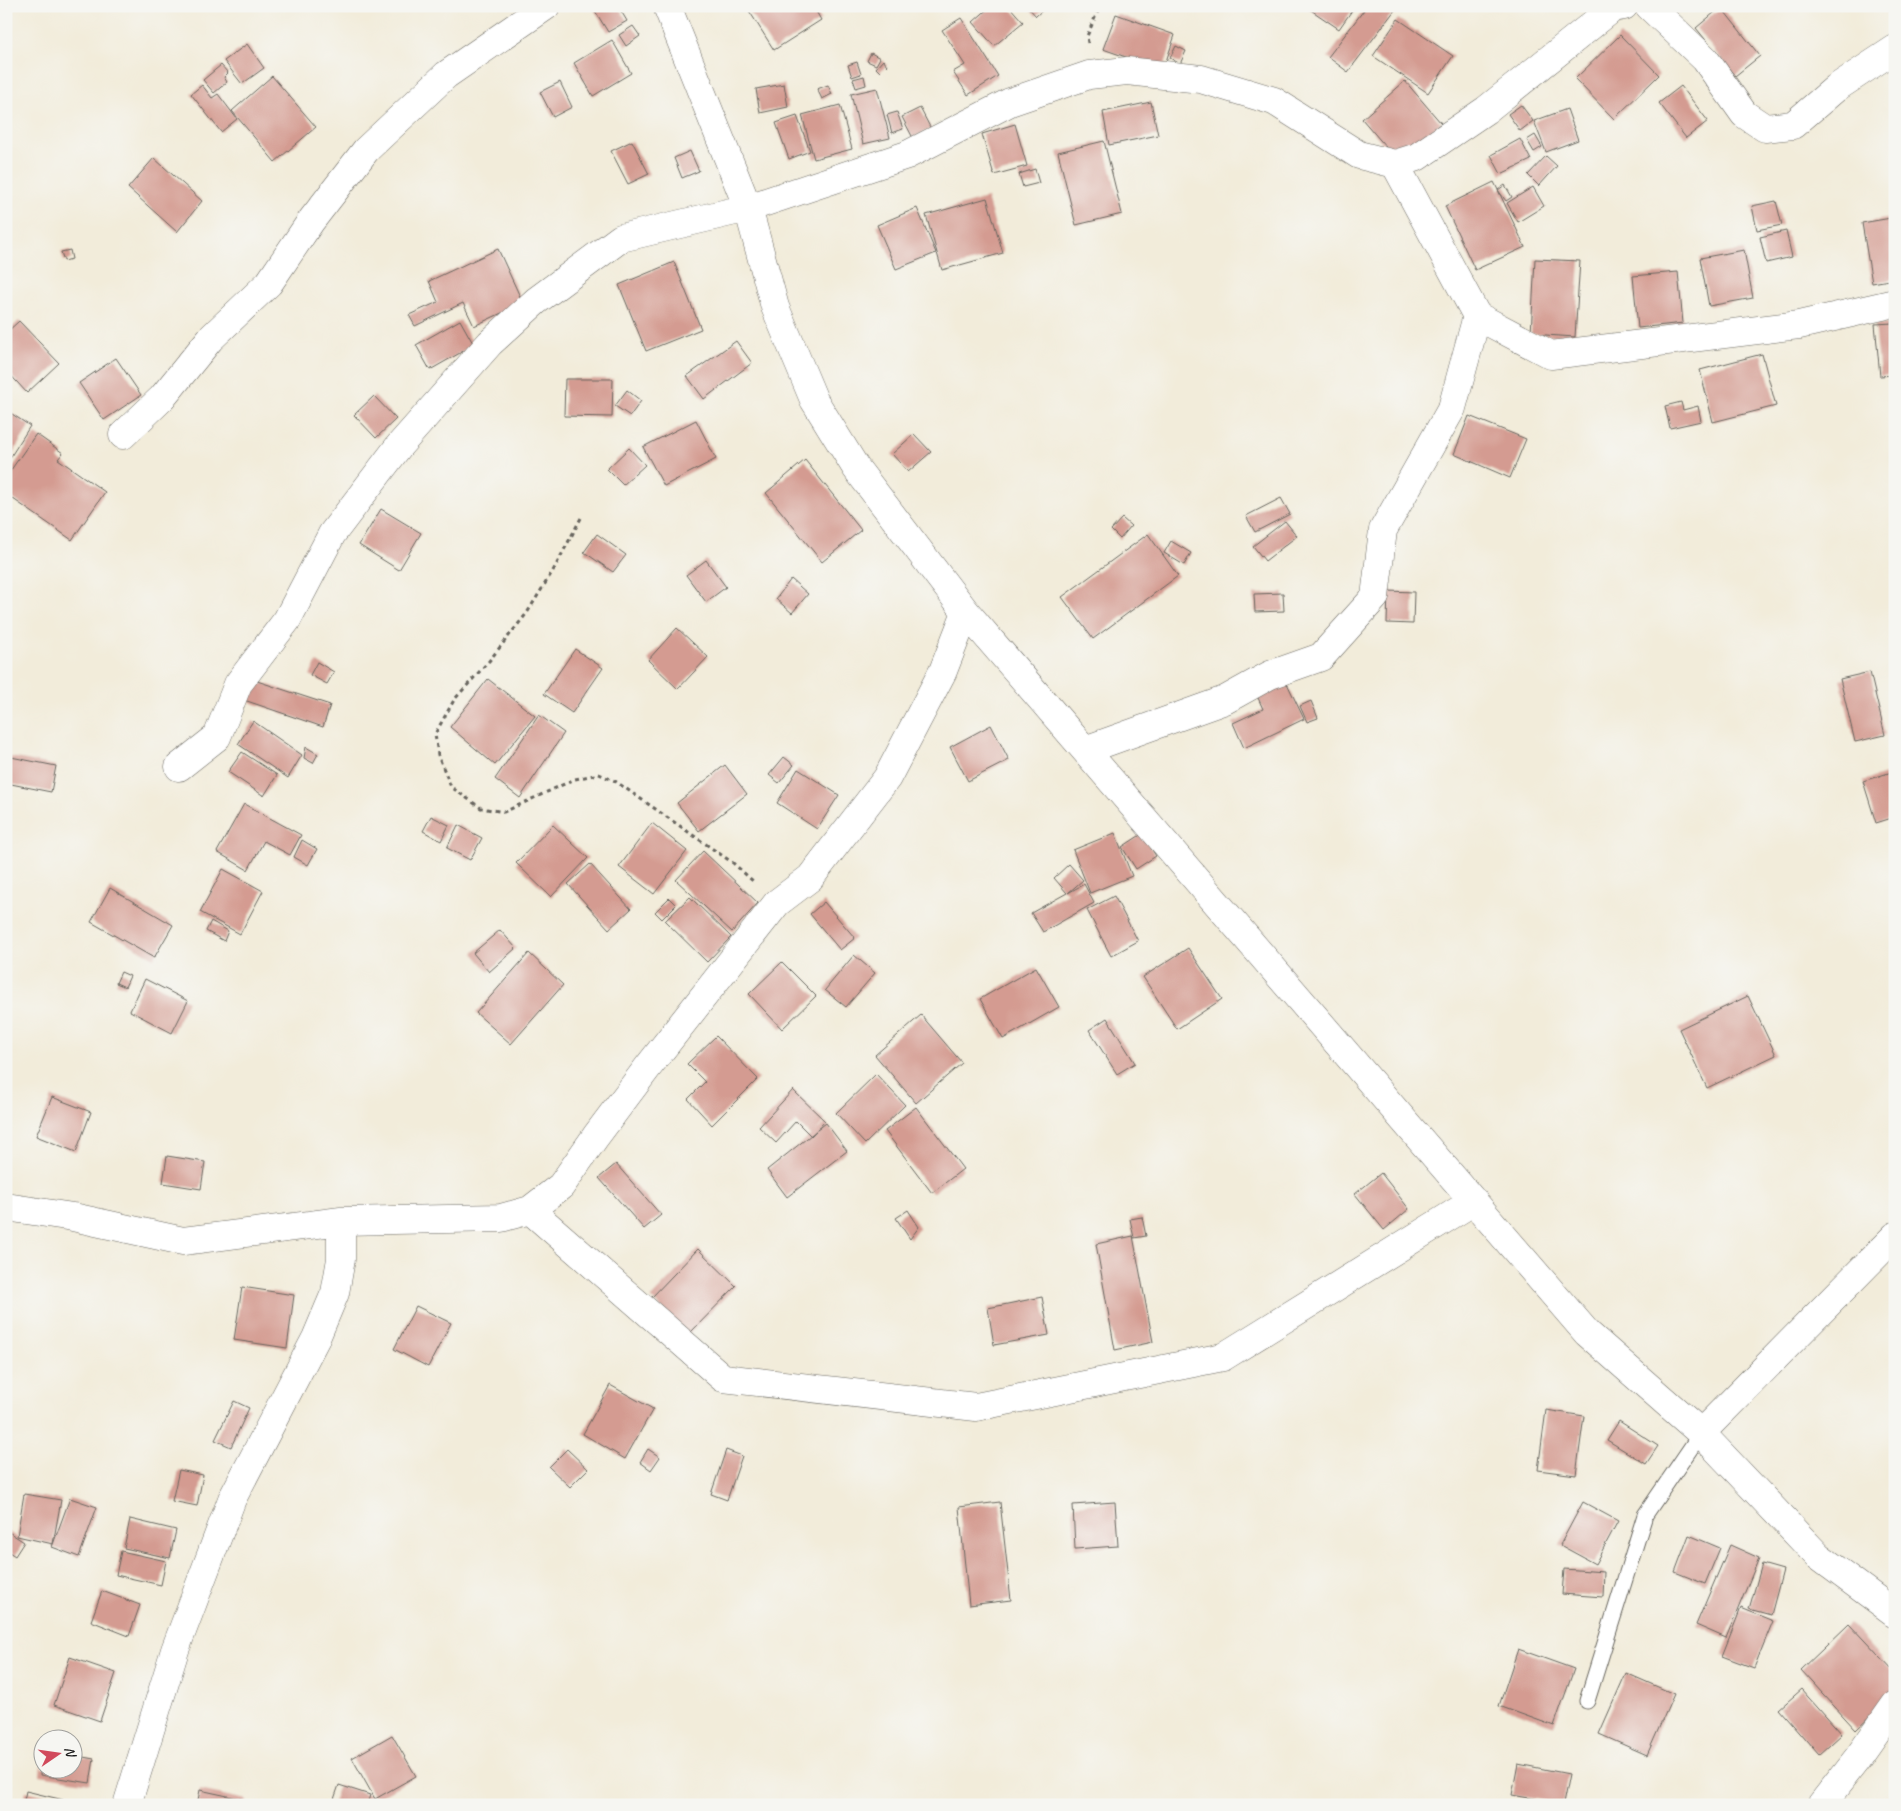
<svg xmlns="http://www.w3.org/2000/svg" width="1901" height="1811" font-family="Caveat,sans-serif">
  <rect width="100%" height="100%" fill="#f6f6f2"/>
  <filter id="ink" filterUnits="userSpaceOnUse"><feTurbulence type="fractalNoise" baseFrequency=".02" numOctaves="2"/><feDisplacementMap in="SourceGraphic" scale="10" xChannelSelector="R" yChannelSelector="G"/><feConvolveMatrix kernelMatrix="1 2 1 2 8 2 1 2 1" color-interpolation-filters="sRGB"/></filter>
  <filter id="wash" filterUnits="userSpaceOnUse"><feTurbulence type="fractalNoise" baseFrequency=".0096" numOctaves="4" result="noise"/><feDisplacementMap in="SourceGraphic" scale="20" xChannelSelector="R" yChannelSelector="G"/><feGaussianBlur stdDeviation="1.12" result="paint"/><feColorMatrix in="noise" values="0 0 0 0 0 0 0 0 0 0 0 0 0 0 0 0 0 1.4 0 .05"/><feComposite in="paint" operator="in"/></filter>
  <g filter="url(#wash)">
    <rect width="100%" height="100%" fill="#f2ecda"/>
    <g id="blocks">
      <!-- building -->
      <path fill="#d49b91" d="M592,6H618L627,21L608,32Z
        M746,6H813L821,20L774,50Z
        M991,6H1009L1023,22L994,46L973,22Z
        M1027,6H1047L1036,16Z
        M1305,6H1349L1353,9L1339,29Z
        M1367,6H1398L1348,72L1328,57Z
        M1721,7L1760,56L1735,76L1696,28Z
        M1116,14L1175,35L1163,70L1103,49Z
        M961,18L998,76L968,95L953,72L965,65L942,30Z
        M1398,19L1453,56L1428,93L1373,56Z
        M633,26L640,36L626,46L619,35Z
        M1620,35L1659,75L1614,119L1575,79Z
        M612,40L631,73L593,96L574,63Z
        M247,44L264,68L242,84L224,61Z
        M1176,46L1186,51L1180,64L1170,58Z
        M871,53L880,58L876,65L867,61Z
        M883,60L887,65L880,72L876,68Z
        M857,62L861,74L852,77L848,65Z
        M221,65L228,73L224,77L227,82L214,93L203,80Z
        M272,76L316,127L275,162L232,111Z
        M864,76L866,85L856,88L853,79Z
        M1405,81L1441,123L1398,161L1362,119Z
        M560,82L572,107L553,117L540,92Z
        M784,84L788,107L760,113L756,89Z
        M202,85L212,98L218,94L237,119L221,132L191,94Z
        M828,85L832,94L822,99L817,89Z
        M1681,86L1708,121L1686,138L1659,103Z
        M877,88L890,138L863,144L851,94Z
        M1151,102L1158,135L1109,145L1103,112Z
        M840,105L852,149L814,159L802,115Z
        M1521,105L1533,121L1520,131L1508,114Z
        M920,108L931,129L913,138L902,117Z
        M1567,109L1578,140L1546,152L1534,121Z
        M897,112L903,129L892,133L887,115Z
        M797,116L810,151L789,159L776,123Z
        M1015,124L1027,166L994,175L982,134Z
        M1535,135L1542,147L1534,152L1527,140Z
        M1520,139L1531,160L1501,174L1491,155Z
        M632,141L649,174L628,184L611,151Z
        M1104,141L1122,214L1076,225L1058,152Z
        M690,151L699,171L682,178L674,158Z
        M1546,156L1557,166L1539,186L1528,175Z
        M154,158L202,201L177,232L128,188Z
        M1035,169L1039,183L1023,187L1019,174Z
        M1494,182L1498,190L1505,185L1512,197L1506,201L1498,190L1525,247L1475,270L1445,206Z
        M1533,187L1544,206L1518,222L1507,203Z
        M987,198L1003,253L942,270L926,215Z
        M1776,201L1782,225L1757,230L1752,206Z
        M917,208L936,253L896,269L877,225Z
        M1891,218L1895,238V279L1872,283L1862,223Z
        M1786,231L1792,257L1766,263L1760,237Z
        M498,249L523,303L474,326L463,303L415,326L409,315L438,302L429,281Z
        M70,250L72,259L64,261L61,252Z
        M1744,250L1753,298L1709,306L1700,258Z
        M1535,259L1580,261L1575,337L1531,334Z
        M674,262L701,329L646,351L619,285Z
        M1678,272L1683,323L1638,328L1633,276Z
        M1892,313H1895V375L1880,376L1875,324L1893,323Z
        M460,320L474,345L430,370L416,345Z
        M19,321L59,363L27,393L6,370V333Z
        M736,341L752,363L704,399L687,376Z
        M1762,354L1776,406L1713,422L1700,370Z
        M116,358L141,395L104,420L79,383Z
        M565,379H613L612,417L564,416Z
        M627,390L641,401L630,416L615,406Z
        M374,396L396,419L376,438L354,415Z
        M1681,402L1683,410L1698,406L1701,421L1670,428L1665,406Z
        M6,410L30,426L6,464Z
        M1469,416L1526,439L1510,478L1454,454Z
        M696,420L716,459L664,486L643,447Z
        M36,434L63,453L58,459L105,492L72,540L6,494V477Z
        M914,434L931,452L908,472L892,454Z
        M629,448L645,465L623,485L607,469Z
        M805,460L861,530L822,562L766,493Z
        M1281,498L1290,514L1255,532L1246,516Z
        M381,509L421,533L399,570L359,545Z
        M1122,518L1131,526L1120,539L1111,530Z
        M1285,521L1297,536L1265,561L1253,546Z
        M597,534L626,555L613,572L584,552Z
        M1148,534L1178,576L1093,639L1062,597Z
        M1171,541L1191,553L1184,565L1164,553Z
        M706,560L726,587L706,602L686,575Z
        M791,579L808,594L792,613L776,599Z
        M1388,591L1414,592L1413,624L1387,623Z
        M1283,593L1284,611L1255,612L1254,594Z
        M677,628L708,657L678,689L648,660Z
        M575,649L603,668L572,713L544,694Z
        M317,662L334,672L327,684L310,675Z
        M1870,672L1885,735L1855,742L1840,679Z
        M1284,677L1304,719L1244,748L1233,723L1263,709L1255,691Z
        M251,679L330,705L323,727L244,700Z
        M488,679L535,716L495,765L450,727Z
        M1311,701L1318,718L1307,722L1300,706Z
        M539,715L564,733L520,798L495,779Z
        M253,721L302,755L288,778L238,744Z
        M991,725L1009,760L968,781L950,747Z
        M306,747L318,754L313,763L304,758Z
        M242,752L277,775L264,796L228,772Z
        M6,756L56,766L51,792L6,783Z
        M784,757L794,765L779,783L769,775Z
        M725,765L747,794L699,831L677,803Z
        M798,769L839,795L817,829L777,803Z
        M1895,771V817L1876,823L1863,781Z
        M244,804L301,835L290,855L264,841L248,870L217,852Z
        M431,816L449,825L441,841L423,831Z
        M652,823L687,851L654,894L619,867Z
        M458,825L482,838L470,860L447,848Z
        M553,825L588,858L551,897L516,863Z
        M1115,833L1132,876L1090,893L1073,850Z
        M1142,834L1156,856L1136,869L1122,847Z
        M302,840L317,849L308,865L294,857Z
        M703,851L758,903L732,932L676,880Z
        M590,864L631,909L609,929L568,884Z
        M1069,864L1083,880L1068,893L1084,884L1094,903L1043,932L1031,913L1067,893L1054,878Z
        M223,869L263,891L240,934L200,912Z
        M110,888L173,925L154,958L91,922Z
        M1114,896L1138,941L1111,956L1087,910Z
        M690,897L731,937L707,962L665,921Z
        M669,898L676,905L662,919L655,912Z
        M824,902L855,938L840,950L810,914Z
        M211,921L228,931L224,941L206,931Z
        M500,930L516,948L489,972L473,953Z
        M1188,948L1222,999L1177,1029L1143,977Z
        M529,953L563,985L511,1044L476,1013Z
        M854,955L875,973L846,1007L825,990Z
        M782,962L816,996L782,1029L749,994Z
        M1036,967L1059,1007L1003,1039L980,999Z
        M121,972L130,976L125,987L116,983Z
        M145,979L188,1001L172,1033L130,1011Z
        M1748,996L1776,1055L1707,1088L1679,1029Z
        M921,1015L962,1063L916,1103L875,1055Z
        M1107,1018L1135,1063L1117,1074L1089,1030Z
        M716,1036L758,1079L712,1125L688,1099L705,1082L687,1064Z
        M876,1074L905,1105L865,1144L836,1113Z
        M793,1090L825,1121L811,1136L796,1121L776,1143L759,1127Z
        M52,1097L91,1112L76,1152L36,1136Z
        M916,1107L963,1169L932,1193L885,1131Z
        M826,1123L847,1151L787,1197L767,1170Z
        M167,1156L205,1162L201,1189L163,1183Z
        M616,1164L661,1215L644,1229L599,1178Z
        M1381,1173L1409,1209L1384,1230L1355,1194Z
        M908,1210L919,1227L910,1239L896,1218Z
        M1142,1217L1146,1236L1134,1238L1130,1219Z
        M1133,1236L1153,1342L1115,1350L1096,1244Z
        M698,1249L736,1286L688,1335L651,1298Z
        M242,1287L294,1295L287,1348L234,1340Z
        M1042,1297L1049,1335L994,1345L988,1308Z
        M416,1306L451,1323L428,1367L394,1349Z
        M610,1385L653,1409L625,1459L583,1434Z
        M234,1401L249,1408L231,1447L215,1440Z
        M1546,1410L1584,1416L1576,1475L1538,1470Z
        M1619,1421L1658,1446L1646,1464L1607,1440Z
        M567,1449L588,1469L570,1487L549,1467Z
        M648,1449L660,1457L651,1470L640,1462Z
        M726,1450L742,1456L727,1500L711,1494Z
        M179,1470L203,1475L197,1506L172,1501Z
        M24,1494L61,1500L53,1544L17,1536Z
        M70,1498L97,1507L79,1557L52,1547Z
        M1000,1502L1011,1600L969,1605L959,1507Z
        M1115,1502L1118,1546L1075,1549L1073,1505Z
        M1583,1502L1618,1521L1595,1564L1560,1545Z
        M130,1519L176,1530L170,1558L124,1548Z
        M7,1531L24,1542L15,1556L6,1550Z
        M1689,1535L1720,1548L1705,1584L1675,1572Z
        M1730,1545L1759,1558L1726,1638L1696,1625Z
        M121,1551L166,1561L161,1585L116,1575Z
        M1762,1564L1783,1570L1771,1615L1749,1609Z
        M1564,1569L1604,1572L1603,1597L1562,1594Z
        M102,1591L140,1605L129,1636L91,1621Z
        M1741,1608L1773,1621L1754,1668L1722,1656Z
        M1849,1624L1895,1673V1693L1856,1730L1801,1670Z
        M1518,1649L1574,1669L1554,1726L1499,1706Z
        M70,1657L116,1673L100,1721L54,1705Z
        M1626,1673L1674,1694L1647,1755L1599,1734Z
        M1802,1689L1842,1734L1819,1755L1779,1709Z
        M392,1735L416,1776L375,1799L352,1758Z
        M72,1755L94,1759L90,1783L40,1775L41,1764L42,1768H72Z
        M1518,1764L1569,1774L1563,1804L1512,1795Z
        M339,1785L370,1795L367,1805H332Z
        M200,1790L246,1800L245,1805H197Z
        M26,1791L68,1801V1805H23Z"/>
    </g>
  </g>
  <g filter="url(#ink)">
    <use href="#blocks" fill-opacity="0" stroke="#67655e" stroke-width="1"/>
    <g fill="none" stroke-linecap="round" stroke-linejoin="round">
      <!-- lane casing -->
      <g stroke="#67655e" stroke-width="17">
        <path id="lane" d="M1587,1701L1645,1515L1701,1433"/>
      </g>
      <!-- street casing -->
      <g stroke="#67655e" stroke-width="29">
        <path id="street" d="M667,6L748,208L775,307L814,400L856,468L966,612L1587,1333L1701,1433L1818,1556L1895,1613
          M1649,6L1705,59L1744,114L1765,128L1793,125L1836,88L1895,49
          M1395,164L1477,316L1551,355L1799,325L1895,303
          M123,435L162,398L210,339L269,283L311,221L366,150L446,75L546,6
          M1085,750L1225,700L1270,675L1321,657L1375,597L1383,530L1452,408L1477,316
          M179,767L217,737L238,684L287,620L332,534L399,446L490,343L536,301L621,238L748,208L907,155L1010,102L1089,75L1127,71L1201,79L1274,101L1359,155L1395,164L1417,157L1486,110L1613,8L1624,6
          M6,1207L73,1217L183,1241L341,1221V1259L335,1293L316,1338L232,1499L175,1650L127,1805
          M530,1210L723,1378L976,1407L1223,1357L1474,1201
          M341,1221L501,1218L530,1210L561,1186L596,1136L648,1067L777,903L810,878L887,778L943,671L966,612
          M1701,1433L1895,1236
          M1821,1805L1857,1759L1895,1705"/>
      </g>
      <!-- path -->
      <path stroke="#67655e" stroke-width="3" stroke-dasharray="4 4" stroke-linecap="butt" d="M1088,43L1087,36L1100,6
        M581,518L554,569L527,613L489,661L454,700L435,734L438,755L451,787L481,808L504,812L575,779L599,774L615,781L733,863L754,882"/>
      <!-- lane -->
      <use href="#lane" stroke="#fff" stroke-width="15"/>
      <!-- street -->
      <use href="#street" stroke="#fff" stroke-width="28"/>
    </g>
  </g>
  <!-- margin -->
  <rect width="1901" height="1811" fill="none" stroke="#f6f6f2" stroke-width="25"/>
  <!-- north arrow -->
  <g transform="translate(58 1754) rotate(77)"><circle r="24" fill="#f6f6f2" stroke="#9f9f9c"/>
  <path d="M0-4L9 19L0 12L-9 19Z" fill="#d1495b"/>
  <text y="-8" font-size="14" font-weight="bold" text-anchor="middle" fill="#1c1c1c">N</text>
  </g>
</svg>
